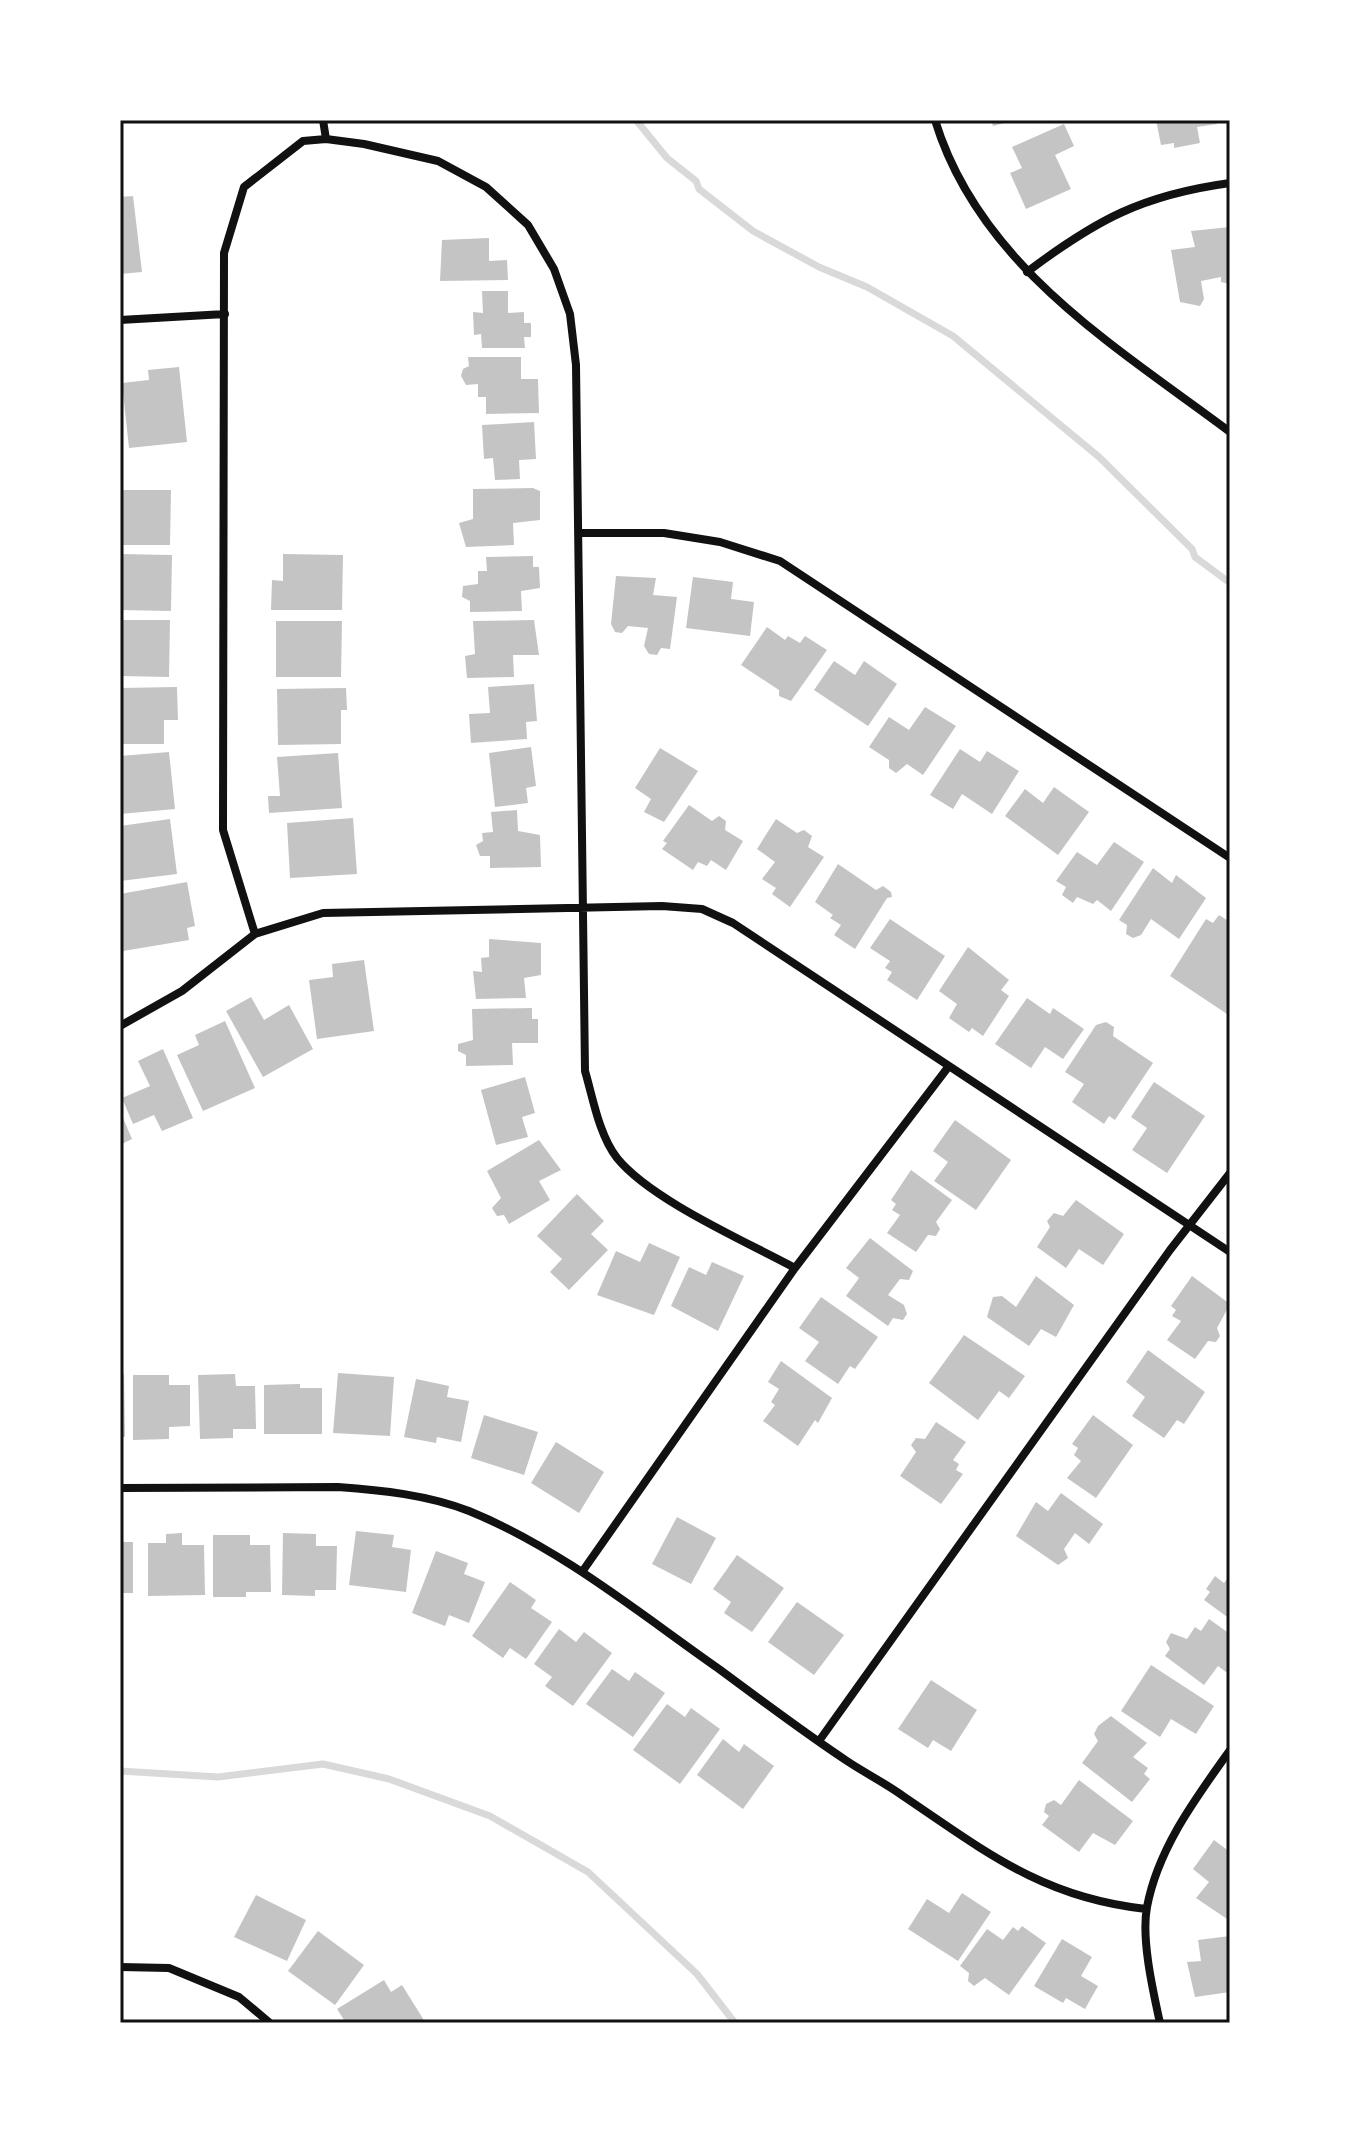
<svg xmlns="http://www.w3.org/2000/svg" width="1350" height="2143" font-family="'Exo 2',sans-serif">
  <rect width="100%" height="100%" fill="#fff"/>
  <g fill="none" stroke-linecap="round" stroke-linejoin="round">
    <!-- stream -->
    <path stroke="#d9d9d9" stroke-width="7" d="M636,120L667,158L696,181L699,189L753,231L819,267L867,287L953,336L1099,457L1192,549L1195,557L1230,583
      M120,1771L218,1777L323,1764L389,1779L490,1816L588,1872L697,1974L735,2023"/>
  </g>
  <!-- building -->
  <path fill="#c4c4c4" d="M991,120H1011L1012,121L993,126Z
    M1156,120H1216L1217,124L1197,127L1200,143L1174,148V143L1161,145Z
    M1064,124L1074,146L1055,155L1071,189L1026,209L1010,173L1022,168L1012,147Z
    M133,196L142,272L120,274V197Z
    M1230,227V284L1221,282V277L1201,281L1204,299L1200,306L1180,302L1171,250L1195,247L1191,231Z
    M489,238V261L507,260L508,280L440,281L442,240Z
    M482,291H508V313L524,312V323H531V337H524L525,348H482L481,334L474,335L473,312L483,313Z
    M468,357H521V379H538L539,413L486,414V397H478V384L466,385L461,376L463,369L469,366Z
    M179,367L187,442L129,448L122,383L149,380L148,370Z
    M534,422L536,459L519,460L520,479L495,480L493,458L484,459L482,425Z
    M533,488L540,491V520L513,523L514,545L466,547L459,523L473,519V489Z
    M120,490H171L170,545H120Z
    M120,554L172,555L171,611L120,610Z
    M283,554L343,555L342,610H271L272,580L283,581Z
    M533,556V567H539L540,588L521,591L522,611L470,612V601L462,597L463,586L478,584V571H487L486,557Z
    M616,576L656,578L653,595L677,597L670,649L661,648L657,655L649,654L644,646L648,628L628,626L622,633L615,632L611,624Z
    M693,577L733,582L731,599L754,602L750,636L686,628Z
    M120,620H170L169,677L120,676Z
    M534,620L539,655H513L514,677L467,678L465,656L475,654L473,621Z
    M276,621H342L341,677H276Z
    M767,627L785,640L788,636L800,643L805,636L827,650L791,701L779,696V690L741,665Z
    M834,661L855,675L864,661L897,684L868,726L814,690Z
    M534,684L537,721L526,722L527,739L471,743L469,714L490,713L488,687Z
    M177,687L178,720H164V744H120V688Z
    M346,688L347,710H341V744L278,745L277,689Z
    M925,707L956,726L923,775L907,764L896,773L889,768V760L869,747L889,717L909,730Z
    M531,747L536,786L526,788L528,803L495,807L489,753Z
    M660,748L698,771L664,822L644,812L651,799L635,788Z
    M960,749L980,762L987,751L1019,771L992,814L962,794L953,809L930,795Z
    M169,752L175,809L120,814V756Z
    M338,753L342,808L269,813L268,796H280L277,757Z
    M1054,787L1089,812L1058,855L1005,816L1025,789L1043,803Z
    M689,805L712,821L719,816L726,821L725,830L743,841L726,870L711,860L707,866L698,862L693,870L662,849L667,843L663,841Z
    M517,810L518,831L540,835L541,867L490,868V856H480L476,845L483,841L482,833L493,832L491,812Z
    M353,818L357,874L290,878L287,823Z
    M170,819L177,874L120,881V826Z
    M776,819L797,833L804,830L812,836L808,847L824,857L790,907L772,894L776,888L762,879L775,862L757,849Z
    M1114,842L1144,862L1111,911L1097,900L1093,904L1077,897L1073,903L1062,895L1066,887L1056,881L1077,852L1097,865Z
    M838,864L876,890L883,886L891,892L892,897L887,898L855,949L834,935L841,925L830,918L833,915L815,902Z
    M1153,868L1172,883L1176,875L1206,898L1179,939L1151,919L1141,935L1133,938L1126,934L1127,925L1119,920Z
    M187,882L195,926L187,928L189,940L123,951L120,894Z
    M1219,915L1230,922L1227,1014L1170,976L1206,919L1213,923Z
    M890,919L945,956L917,1000L887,980L892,972L885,968L890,961L870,948Z
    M489,939L541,943V975L524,978L526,998L476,999L473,971L482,972L481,958L489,957Z
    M968,947L1009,980L1001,990L1009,996L983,1036L972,1028L969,1032L949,1018L957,1004L939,991Z
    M364,960L374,1031L317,1039L309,980L333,977L332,964Z
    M251,997L264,1020L289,1005L313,1049L263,1077L226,1011Z
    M1027,998L1050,1014L1053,1008L1084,1029L1063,1059L1045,1047L1031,1068L995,1044Z
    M532,1008V1019H538V1043H512L513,1065L466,1066V1055L458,1051V1044L473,1040L472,1009Z
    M225,1021L255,1088L203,1111L177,1055L199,1045L195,1035Z
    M1106,1022L1114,1027L1113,1036L1153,1063L1115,1120L1109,1116L1104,1124L1072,1102L1084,1084L1065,1072L1096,1025Z
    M163,1049L193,1118L162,1131L154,1115L133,1124L122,1098L150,1086L138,1061Z
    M525,1077L535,1113L522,1117L528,1137L496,1145L481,1090Z
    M1154,1082L1205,1116L1167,1173L1132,1150L1147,1128L1131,1117Z
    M120,1111L132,1139L120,1145Z
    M955,1120L1011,1160L976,1210L934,1181L948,1162L933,1151Z
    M539,1140L561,1170L539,1181L550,1200L509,1224L504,1215L497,1216L492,1208L501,1198L487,1171Z
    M911,1170L952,1200L936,1222L940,1229L936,1236L928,1235L916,1252L887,1233L900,1215L892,1210L896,1204L891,1200Z
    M577,1194L604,1221L591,1234L608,1250L569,1290L550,1272L562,1259L537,1236Z
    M1076,1200L1124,1234L1103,1265L1079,1249L1066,1268L1037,1247L1050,1227L1047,1221L1054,1213L1063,1216Z
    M870,1238L913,1271L909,1280L900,1279L888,1295L904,1305L907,1314L903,1320L893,1318L888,1326L846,1296L859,1278L846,1268Z
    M649,1243L680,1257L654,1315L597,1295L616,1251L640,1262Z
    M712,1262L744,1276L718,1331L671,1306L689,1267L706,1275Z
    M1036,1276L1074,1305L1056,1337L1041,1329L1029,1346L987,1317L993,1297L1002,1296L1016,1307Z
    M1192,1276L1230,1304L1217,1328L1220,1336L1216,1342L1208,1341L1195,1359L1167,1340L1181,1321L1172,1316L1176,1310L1171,1306Z
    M821,1297L878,1337L855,1369L850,1366L838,1384L805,1361L819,1342L799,1328Z
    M964,1335L1025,1376L1009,1398L999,1391L978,1420L929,1383Z
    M1148,1350L1205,1392L1184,1424L1177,1420L1164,1438L1132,1416L1145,1397L1126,1382Z
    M781,1361L832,1398L818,1423L815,1420L798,1446L763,1421L775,1405L771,1402L779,1389L768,1382Z
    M338,1373L394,1377L390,1436L333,1433Z
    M120,1374H124L125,1437H120Z
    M235,1374L236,1386H255L256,1429H233V1438L200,1439L198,1375Z
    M133,1375H169V1385H190V1426L169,1427V1439L133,1440Z
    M416,1379L449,1386L447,1397L469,1401L461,1442L437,1437L436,1443L404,1437Z
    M300,1384V1388H322V1434H264V1385Z
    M484,1415L538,1432L524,1475L471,1458Z
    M1093,1415L1133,1445L1096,1498L1067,1478L1081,1461L1074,1455L1078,1448L1072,1444Z
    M936,1422L966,1442L953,1460L959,1464L956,1470L963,1474L941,1504L900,1476L916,1452L911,1445L916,1438L925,1439Z
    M556,1442L604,1472L579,1513L531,1483Z
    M1061,1493L1103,1524L1089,1544L1075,1533L1064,1549L1068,1558L1058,1565L1016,1536L1036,1502L1048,1511Z
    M677,1517L716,1538L691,1584L652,1564Z
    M356,1531L394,1535L392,1547L411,1550L406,1592L349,1585Z
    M182,1533V1545H204L205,1595L148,1596V1543H166V1534Z
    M283,1533L316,1534V1546H337L336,1590H315V1596L282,1595Z
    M213,1535H250V1545H270L271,1592H246V1597H213Z
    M120,1542H133V1593H120Z
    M436,1551L468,1563L464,1574L485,1582L469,1623L449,1615L445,1626L412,1613Z
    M737,1555L784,1588L752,1632L724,1613L731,1602L713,1589Z
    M1230,1575V1619L1204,1600L1210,1592L1206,1589L1215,1576L1224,1583Z
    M510,1582L536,1600L531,1608L552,1622L526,1659L510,1648L503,1658L472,1636Z
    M797,1602L844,1635L814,1675L768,1642Z
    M1209,1619L1230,1634V1675L1218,1666L1204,1685L1165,1656L1170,1649L1166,1642L1171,1633L1187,1639L1195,1627L1201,1631Z
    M559,1629L576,1642L584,1632L612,1653L573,1706L545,1686L552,1677L534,1664Z
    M1151,1665L1214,1706L1196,1734L1171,1719L1160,1737L1121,1711Z
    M612,1669L629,1681L635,1672L665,1693L633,1737L586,1704Z
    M931,1680L977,1710L951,1751L933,1740L928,1748L898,1729Z
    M667,1704L685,1717L691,1708L720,1729L680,1784L633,1750Z
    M1111,1716L1147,1743L1133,1757L1148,1768L1144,1774L1150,1779L1132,1802L1082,1763L1098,1741L1094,1734L1098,1726Z
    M723,1739L739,1752L744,1744L774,1766L743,1809L697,1775Z
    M1079,1780L1133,1821L1115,1845L1093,1833L1079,1852L1042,1825L1049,1816L1044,1812L1046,1804L1054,1800L1061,1805Z
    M1214,1840L1230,1852V1921L1196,1898L1209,1882L1193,1869Z
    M962,1893L991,1912L958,1961L908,1929L927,1899L949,1913Z
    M256,1895L306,1920L287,1961L234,1937Z
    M1022,1926L1046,1943L1009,1995L985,1978L974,1986L968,1981L969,1973L960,1966L987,1929L1003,1940L1013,1927L1018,1931Z
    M318,1931L364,1965L335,2005L288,1971Z
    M1230,1936V1992L1195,1997L1187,1962L1201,1961L1198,1940Z
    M1062,1939L1092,1957L1081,1976L1098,1986L1085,2009L1066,1998L1063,2003L1034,1986Z
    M384,1980L391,1992L402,1985L425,2022L346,2023L337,2009Z"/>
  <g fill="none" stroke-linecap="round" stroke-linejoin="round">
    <!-- minor -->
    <path stroke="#111" stroke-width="8" d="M323,120L326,139
      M935,120C979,265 1115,346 1230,432
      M1027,272C1096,220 1142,195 1230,183
      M120,320L225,314
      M579,533H664L720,542L780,561L1230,858
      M255,934L223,830L224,253L244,187L303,141L326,139L364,144L438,161L486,187L528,225L554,269L570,314L576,365L585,1071C593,1098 599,1135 617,1158C651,1200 745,1241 795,1268
      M120,1026L182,991L255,934L323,913L662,906L702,909L733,923L1230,1252
      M120,1488L338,1487C381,1490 428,1495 469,1511C560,1548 639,1613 719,1669C761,1700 803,1732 847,1761C865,1773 885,1783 903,1796C986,1852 1043,1898 1146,1909
      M582,1572L795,1268L949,1066
      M819,1741L1170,1250L1230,1173
      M120,1967L169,1968L239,1997L270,2023
      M1160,2023C1153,1991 1141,1939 1147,1907C1158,1848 1196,1798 1230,1750"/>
  </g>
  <!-- border -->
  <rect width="1350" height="2143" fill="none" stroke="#ffffff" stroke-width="244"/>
  <rect x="122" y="122" width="1106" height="1899" fill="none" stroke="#111" stroke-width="3"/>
</svg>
